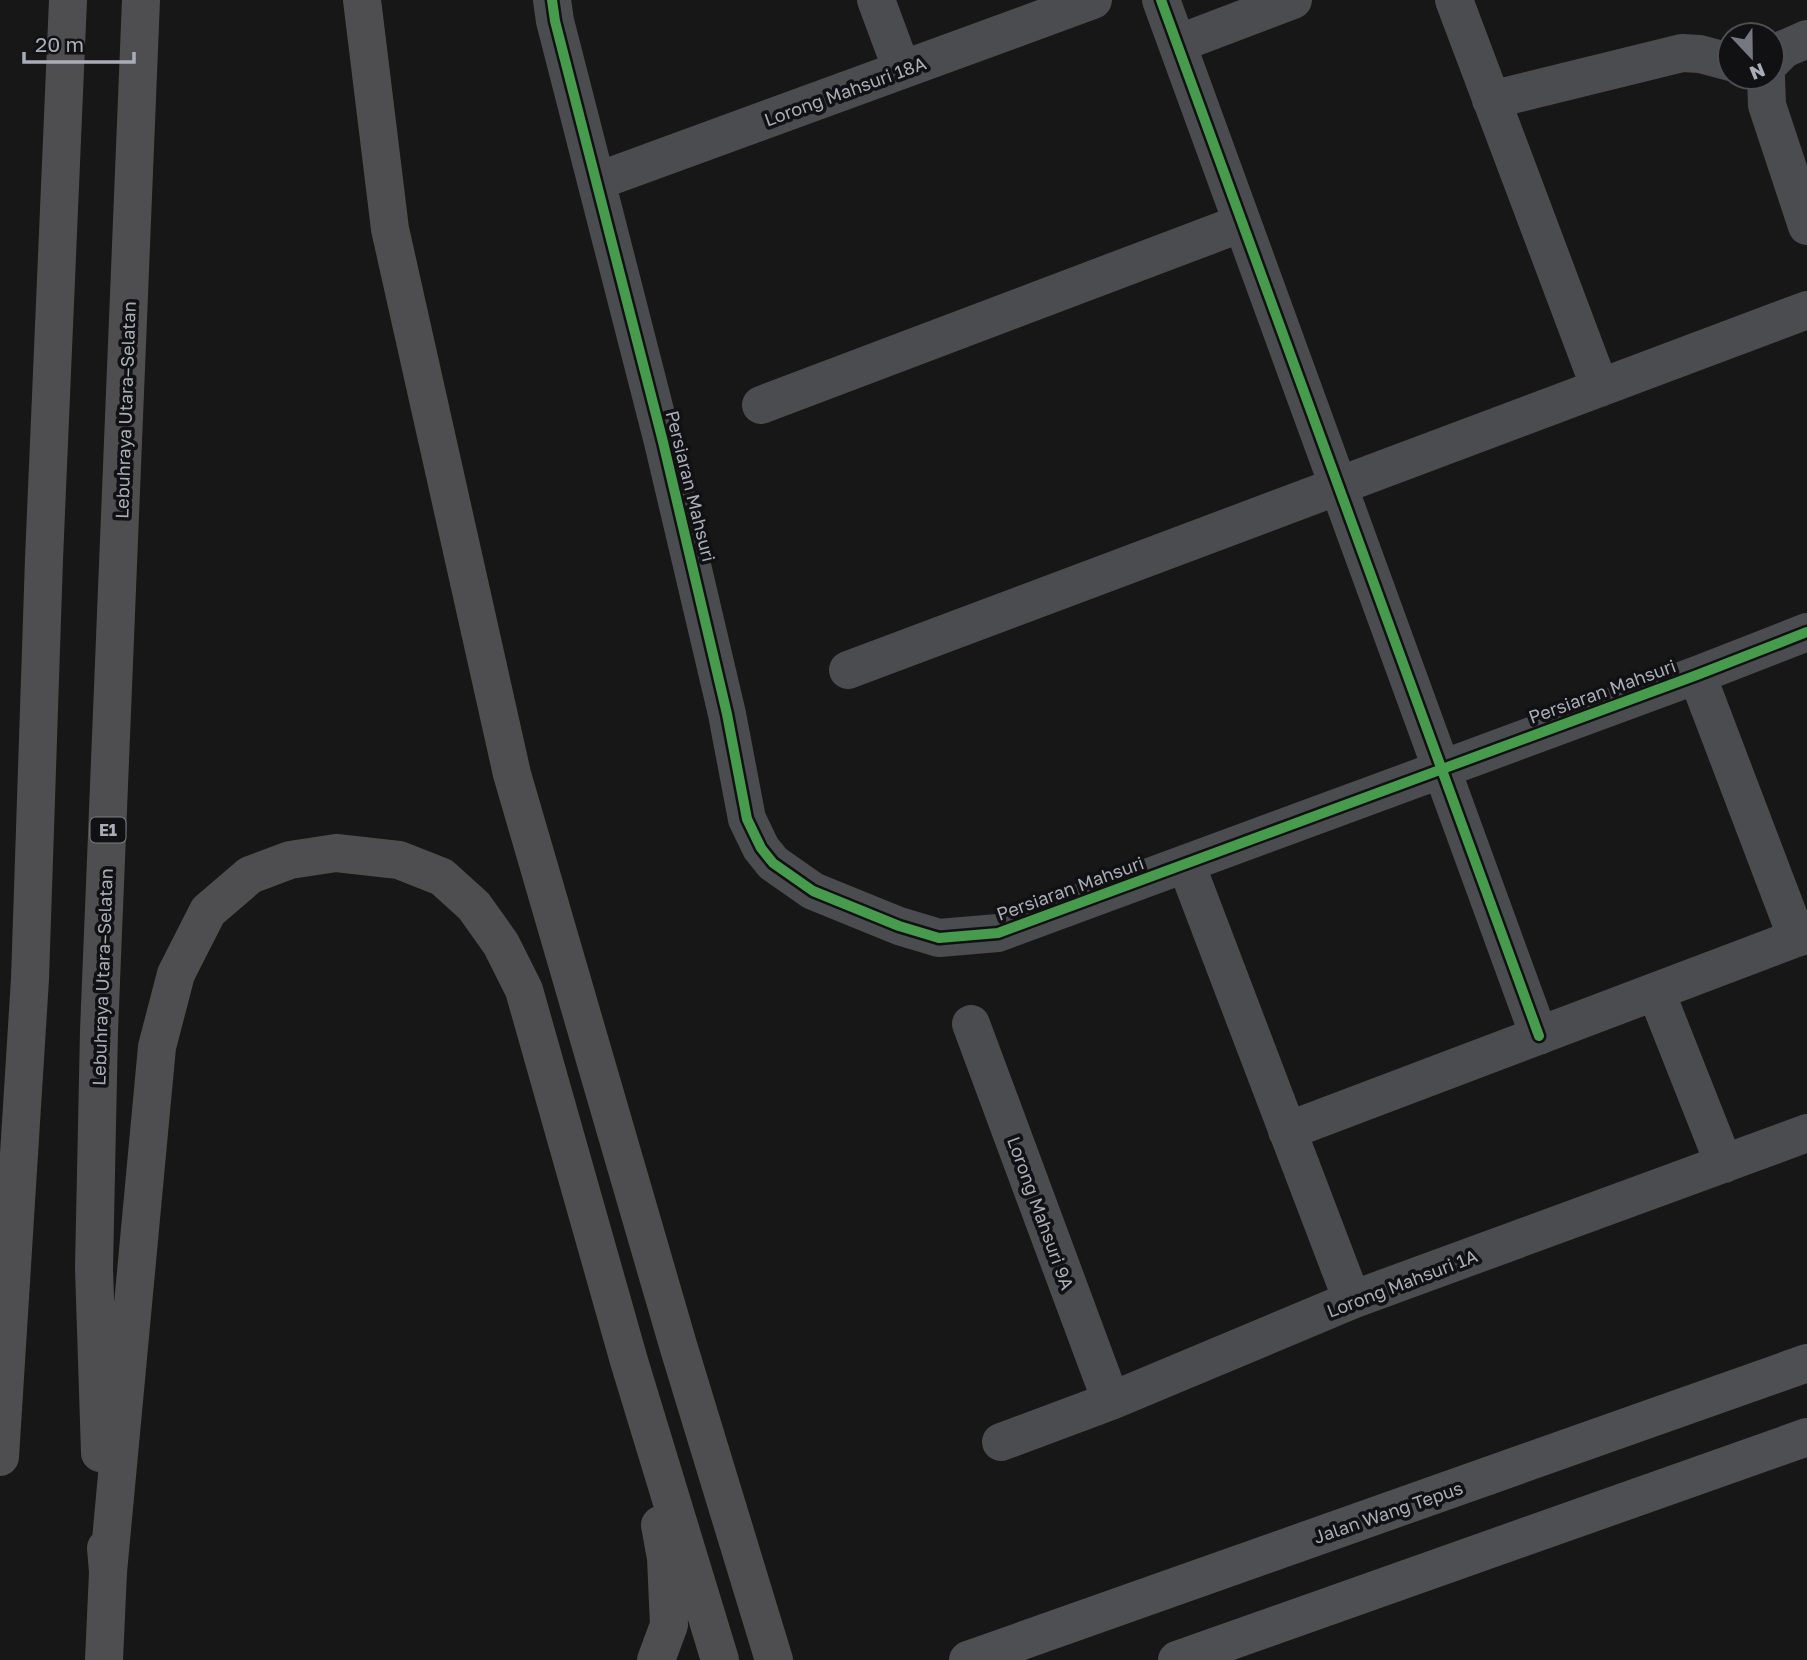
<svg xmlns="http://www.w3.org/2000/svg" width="1807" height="1660" font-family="'Golos Text',sans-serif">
  <rect width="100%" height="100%" fill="#171717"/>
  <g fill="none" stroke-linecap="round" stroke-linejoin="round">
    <!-- minor -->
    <path stroke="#4b4c50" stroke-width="38" d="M552,0L555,21L663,442L727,714L747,819L761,848L773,863L813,891L899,926L939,938L998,933L1697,675L1807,632
      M876,0L902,70
      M1161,0L1539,1036
      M1454,0L1600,388
      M1177,44L1293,0
      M1772,61L1784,49L1807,39
      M1766,77L1767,105L1807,226
      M1491,100L1682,53L1700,54L1730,62
      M598,181L1093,0
      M761,405L1242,223
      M848,670L1807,310
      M1697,675L1797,938
      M1186,864L1352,1300
      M1656,992L1724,1164
      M971,1024L1111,1401
      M1287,1131L1807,934
      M1001,1442L1111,1401L1352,1300L1807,1133"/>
    <!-- major -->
    <path stroke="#4d4f52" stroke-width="38" d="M968,1660L1807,1363
      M1177,1660L1807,1437"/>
    <!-- highway -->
    <path stroke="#4e4e51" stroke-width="38" d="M362,0L390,229L512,774L678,1345L774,1660
      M100,1453L94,1268L99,1031L141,0
      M0,1457L30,979L44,559L68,0
      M108,1572L157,1047L176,974L208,911L250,875L290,860L336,853L399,860L442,877L474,906L501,944L524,990L629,1361L720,1660
      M104,1660L108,1572L106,1548
      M656,1660L669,1625L666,1558L660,1525"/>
    <!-- cycleway casing -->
    <g stroke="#111113" stroke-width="15">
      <path id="cycleway" d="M552,0L555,21L663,442L727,714L747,819L761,848L773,863L813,891L899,926L939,938L998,933L1697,675L1807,632
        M1161,0L1539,1036"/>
    </g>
    <!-- cycleway -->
    <use href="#cycleway" stroke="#469c4c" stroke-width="10"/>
  </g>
  <g text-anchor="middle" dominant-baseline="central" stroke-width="7" stroke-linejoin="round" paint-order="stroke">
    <!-- shield labels -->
    <rect fill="#111113" stroke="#7b7e86" stroke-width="2" x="90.5" y="817.5" width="35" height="25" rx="5"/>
    <g font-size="16" font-weight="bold" fill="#a8adb8">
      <text x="108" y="830">E1</text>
    </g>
    <!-- street labels -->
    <g font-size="18" fill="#a8adb8" stroke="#111113">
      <text transform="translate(845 91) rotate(-20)">Lorong Mahsuri 18A</text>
      <text transform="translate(125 410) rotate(-88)">Lebuhraya Utara–Selatan</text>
      <text transform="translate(691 486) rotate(76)">Persiaran Mahsuri</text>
      <text transform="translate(1602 691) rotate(-20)">Persiaran Mahsuri</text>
      <text transform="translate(1070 888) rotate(-20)">Persiaran Mahsuri</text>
      <text transform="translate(102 977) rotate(-88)">Lebuhraya Utara–Selatan</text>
      <text transform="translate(1041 1213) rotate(70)">Lorong Mahsuri 9A</text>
      <text transform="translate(1402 1283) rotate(-21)">Lorong Mahsuri 1A</text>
      <text transform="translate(1388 1512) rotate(-19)">Jalan Wang Tepus</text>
    </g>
  </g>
  <!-- north arrow -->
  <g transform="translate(1751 56) rotate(158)"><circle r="33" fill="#111113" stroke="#4d4f55" stroke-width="2"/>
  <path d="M0-5L12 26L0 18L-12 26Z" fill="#757880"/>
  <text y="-10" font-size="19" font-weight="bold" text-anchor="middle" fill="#a8adb8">N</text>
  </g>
  <!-- scale -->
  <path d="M24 52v10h110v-10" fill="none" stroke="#a8adb8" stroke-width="3.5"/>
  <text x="35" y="52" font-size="21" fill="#a8adb8" stroke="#111113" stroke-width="5" paint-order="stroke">20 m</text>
</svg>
